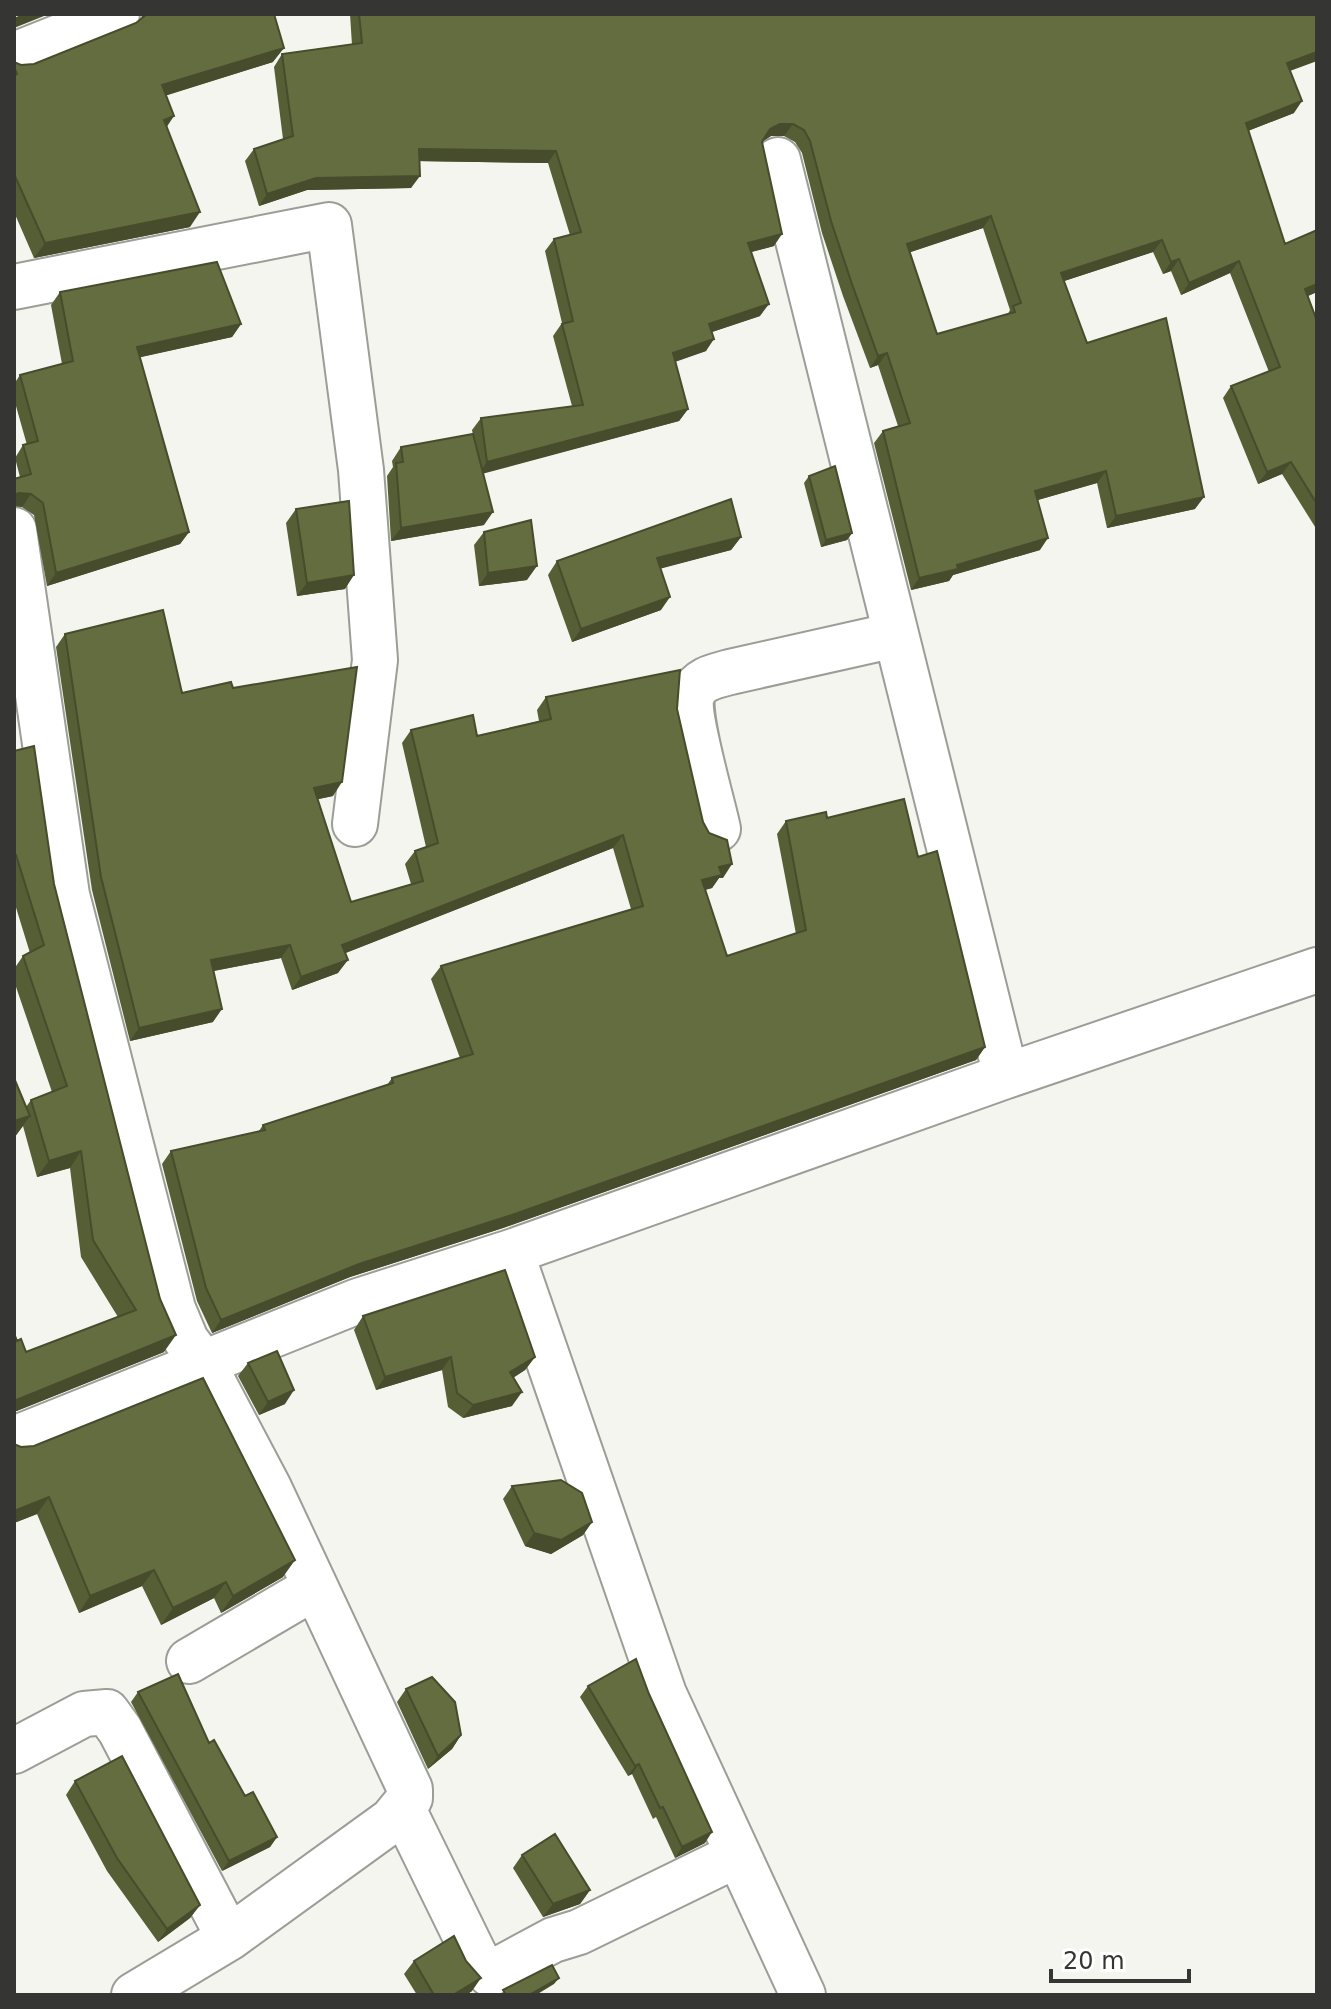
<svg xmlns="http://www.w3.org/2000/svg" width="1331" height="2009" font-family="'DejaVu Sans',sans-serif">
  <rect width="100%" height="100%" fill="#f3f5ee"/>
  <g fill="none" stroke-linecap="round" stroke-linejoin="round">
    <!-- minor casing -->
    <g stroke="#9b9d97" stroke-width="48">
      <path id="minor" d="M14,55L117,14
        M14,287L329,225L361,470L375,660L355,824
        M14,530L67,895L173,1309L186,1340L203,1363L269,1488L410,1789V1798L392,1820L229,1938L134,1995
        M718,829C713,804 685,711 693,693C700,678 716,676 730,672L895,635
        M1006,1076L1317,970
        M511,1252L664,1694L803,1995
        M14,1439L358,1301L511,1252L1006,1076L778,160
        M189,1661L315,1587
        M14,1751L84,1714L107,1712L120,1730L229,1938
        M403,1809L476,1958L490,1974L553,1940L579,1932L737,1855"/>
    </g>
    <!-- minor -->
    <use href="#minor" stroke="#fff" stroke-width="44"/>
  </g>
  <!-- wall -->
  <path fill="#565e36" fill-rule="evenodd" d="M141,14H274L273,62L166,95L167,126L190,227L34,258L14,212V62L21,65L34,64L136,23L142,18Z
    M350,14H1317L1290,71L1294,113L1248,131L1285,244L1317,230V292L1308,296L1317,321V530L1282,474L1258,484L1223,398L1231,386L1269,372L1230,273L1181,295L1171,271L1163,274L1153,252L1064,281L1087,343L1195,509L1107,528L1097,483L1038,500L1040,550L953,575L949,581L911,590L874,443L883,431L898,426L878,365L870,368L843,296L822,233L802,153L795,142L784,136H771L762,142L774,246L751,252L760,316L712,332L706,351L675,362L688,409L679,421L483,473L484,525L391,541L387,476L393,467L392,461L401,447L473,435L472,430L481,418L572,406L553,336L562,323L545,251L554,239L570,235L548,163L420,161L411,188L307,190L259,206L245,161L254,149L283,139L274,67L282,54L352,45ZM983,228L1010,310L1008,314L937,334L910,252Z
    M60,292L241,324L232,337L140,357L189,532L180,544L47,586L34,515L22,507L14,506V479L20,477L15,458L23,445H27L14,399V384L20,375L62,364L51,305Z
    M809,476L852,533L847,540L821,547L804,483Z
    M296,509L345,589L297,596L286,523Z
    M484,532L527,580L479,586L474,545Z
    M741,537L731,550L661,568V610L572,642L548,575L557,561Z
    M65,634L182,693L233,688L333,796L318,799L351,902L411,884L405,864L415,851L426,847L402,743L411,730L477,736L539,721L537,710L546,697L677,709L703,822L723,878H719L712,888L705,890L727,956L796,934L777,834L786,821L827,818L918,857L985,1047L976,1060L503,1228L350,1277L212,1333L197,1301L162,1164L171,1151L259,1131L263,1125L387,1085L392,1078L460,1058L431,979L441,966L631,909L613,848L345,953L338,973L292,990L281,958L214,971L213,1022L130,1041L92,890L56,647Z
    M14,751L54,884L164,1352L14,1412L17,1341L26,1352L118,1317L81,1257L70,1168L37,1177L23,1126L14,1138L26,1107L31,1100L52,1092L14,981V969L23,956L30,953L14,901Z
    M363,1316L535,1357L525,1370L513,1378L512,1406L463,1418L448,1407L442,1370L376,1390L354,1330Z
    M248,1363L285,1404L259,1415L238,1376Z
    M14,1444L283,1577L221,1613L214,1598L161,1625L142,1586L79,1613L37,1514L14,1523Z
    M512,1486L592,1522L583,1535L551,1554L525,1546L503,1499Z
    M588,1686L649,1694L705,1843L675,1858L656,1817L653,1819L632,1774L628,1776L580,1697Z
    M406,1689L461,1735L452,1749L428,1769L397,1702Z
    M138,1692L209,1743L245,1796L277,1837L270,1847L222,1871L131,1702Z
    M75,1781L200,1905L190,1918L158,1942L107,1871L66,1795Z
    M522,1855L590,1890L580,1904L543,1917L513,1868Z
    M414,1961H466L472,1991L466,1995H417L404,1974Z"/>
  <!-- shaded-wall -->
  <path fill="#464c2c" d="M23,14H49L14,28V18Z
    M284,48L273,62L152,100L162,85Z
    M1317,52V61L1279,75L1287,63Z
    M1302,101L1294,113L1237,135L1246,123Z
    M174,116L164,131V120Z
    M780,124H793L784,136H771L761,142L770,129Z
    M419,149L556,151L548,163L411,161Z
    M420,176L411,188L307,190L259,206L267,194L316,178Z
    M200,212L190,227L34,258L45,243Z
    M991,216L983,228L899,256L907,244Z
    M782,234L774,246L740,255L748,243Z
    M1162,240L1153,252L1052,285L1061,273Z
    M1179,259L1171,271L1163,274L1171,262Z
    M1239,261L1230,273L1181,295L1189,283Z
    M1317,284V292L1296,301L1305,289Z
    M769,304L760,316L700,336L709,324Z
    M241,324L232,337L128,360L137,347Z
    M714,339L706,351L665,365L673,353Z
    M887,353L878,365L870,368L878,356Z
    M688,409L679,421L478,475L487,462Z
    M1291,462L1282,474L1258,484L1267,472Z
    M1106,471L1097,483L1027,503L1035,491Z
    M19,493L31,494L22,507L14,506V495Z
    M1204,497L1195,509L1107,528L1116,516Z
    M493,512L484,525L391,541L401,528Z
    M189,532L180,544L47,586L56,573Z
    M852,533L847,540L821,547L826,540Z
    M741,537L731,550L648,572L657,558Z
    M1048,538L1040,550L953,575L949,581L911,590L919,578L957,565Z
    M537,566L527,580L479,586L488,573Z
    M354,575L345,589L297,596L307,583Z
    M670,597L661,610L572,642L581,629Z
    M342,782L333,796L305,802L314,788Z
    M623,835L613,848L333,958L342,945Z
    M732,864L723,878H719L712,888L692,893L702,880L719,867Z
    M290,945L281,958L202,973L211,960Z
    M348,960L338,973L292,990L301,977Z
    M222,1009L213,1022L130,1041L139,1028Z
    M985,1047L976,1060L503,1228L350,1277L212,1333L221,1320L359,1264Z
    M30,1116L14,1138V1121Z
    M81,1151L70,1168L37,1177L49,1161Z
    M176,1335L164,1352L14,1412V1401Z
    M451,1357L442,1370L376,1390L385,1377Z
    M535,1357L525,1370L501,1385L510,1372Z
    M294,1390L285,1404L259,1415L268,1402Z
    M522,1392L512,1406L463,1418L473,1405Z
    M49,1497L37,1514L14,1523V1511Z
    M592,1522L583,1535L551,1554L525,1546L534,1533Z
    M295,1560L283,1577L221,1613L233,1596Z
    M154,1570L142,1586L79,1613L90,1596Z
    M226,1582L214,1598L161,1625L173,1608Z
    M461,1735L452,1749L428,1769L438,1756Z
    M639,1764L632,1774L628,1776L635,1766Z
    M712,1832L705,1843L675,1858L682,1847Z
    M277,1837L270,1847L222,1871L229,1861Z
    M590,1890L580,1904L543,1917L553,1904Z
    M200,1905L190,1918L158,1942L167,1929Z
    M481,1978L472,1991L466,1995H453Z
    M559,1978L554,1984L536,1995H529Z"/>
  <!-- building -->
  <path fill="#646d3f" stroke="#464c2c" stroke-width="2" fill-rule="evenodd" d="M147,14H274L284,48L162,85L174,116L164,120L200,212L45,243L14,174V76L17,74L14,67V62L21,65L34,64L136,23Z
    M359,14H1317V52L1287,63L1302,101L1246,123L1285,244L1317,230V284L1305,289L1317,321V504L1291,462L1267,472L1231,386L1280,367L1239,261L1189,283L1179,259L1171,262L1162,240L1061,273L1087,343L1166,318L1204,497L1116,516L1106,471L1035,491L1048,538L957,565L958,569L919,578L883,431L910,423L887,353L878,356L852,284L831,221L810,141L804,130L793,124H780L770,129L762,142L782,234L748,243L769,304L709,324L714,339L673,353L688,409L487,462L481,418L583,405L562,324L573,321L554,239L581,232L556,151L419,149L420,176L316,178L267,194L254,149L293,136L282,54L362,43ZM991,216L1021,303L1013,306L1015,312L937,334L907,244Z
    M217,262L241,324L137,347L189,532L56,573L43,503L31,494L19,493L14,495V479L31,474L23,445L38,441L20,375L73,361L60,292Z
    M473,434L493,512L401,528L396,463L403,462L401,447Z
    M835,466L852,533L826,540L809,476Z
    M731,499L741,537L657,558L670,597L581,629L557,561Z
    M349,501L354,575L307,583L296,509Z
    M531,520L537,566L488,573L484,532Z
    M163,610L182,693L231,682L233,688L357,667L342,782L314,788L351,902L423,881L415,851L438,843L411,730L473,715L477,736L551,719L546,697L680,670L677,709L703,822L709,833L727,840L732,864L719,867L722,875L702,880L727,956L806,930L786,821L826,812L827,818L904,799L918,857L937,851L985,1047L512,1215L359,1264L221,1320L206,1288L171,1151L265,1130L263,1125L393,1083L392,1078L473,1054L441,966L643,906L623,835L342,945L348,960L301,977L290,945L211,960L222,1009L139,1028L101,877L65,634Z
    M34,746L54,884L160,1299L176,1335L14,1401V1333L17,1341L21,1339L26,1352L136,1310L93,1240L81,1151L49,1161L31,1100L67,1086L23,956L44,945L16,855L14,854V751Z
    M14,1078L30,1116L14,1121Z
    M505,1270L535,1357L510,1372L522,1392L473,1405L457,1393L451,1357L385,1377L363,1316Z
    M277,1351L294,1390L268,1402L248,1363Z
    M203,1378L295,1560L233,1596L226,1582L173,1608L154,1570L90,1596L49,1497L14,1511V1444L21,1447L34,1446Z
    M561,1480L582,1493L592,1522L561,1540L534,1533L512,1486Z
    M636,1659L649,1694L712,1832L682,1847L663,1807L660,1808L639,1764L635,1766L588,1686Z
    M178,1674L209,1743L214,1740L245,1796L253,1792L277,1837L229,1861L138,1692Z
    M432,1677L455,1702L461,1735L438,1756L406,1689Z
    M122,1756L200,1905L167,1929L117,1858L75,1781Z
    M555,1834L590,1890L553,1904L522,1855Z
    M454,1936L466,1961L481,1978L453,1995H434L414,1961Z
    M552,1965L559,1978L529,1995H506L503,1990Z"/>
  <!-- border -->
  <rect width="1331" height="2009" fill="none" stroke="#353633" stroke-width="32"/>
  <!-- scale -->
  <path d="M1051 1969v12h138v-12" fill="none" stroke="#353633" stroke-width="4"/>
  <text x="1063" y="1969" font-size="24" fill="#353633" stroke="#ffffff" stroke-width="6" paint-order="stroke">20 m</text>
</svg>
